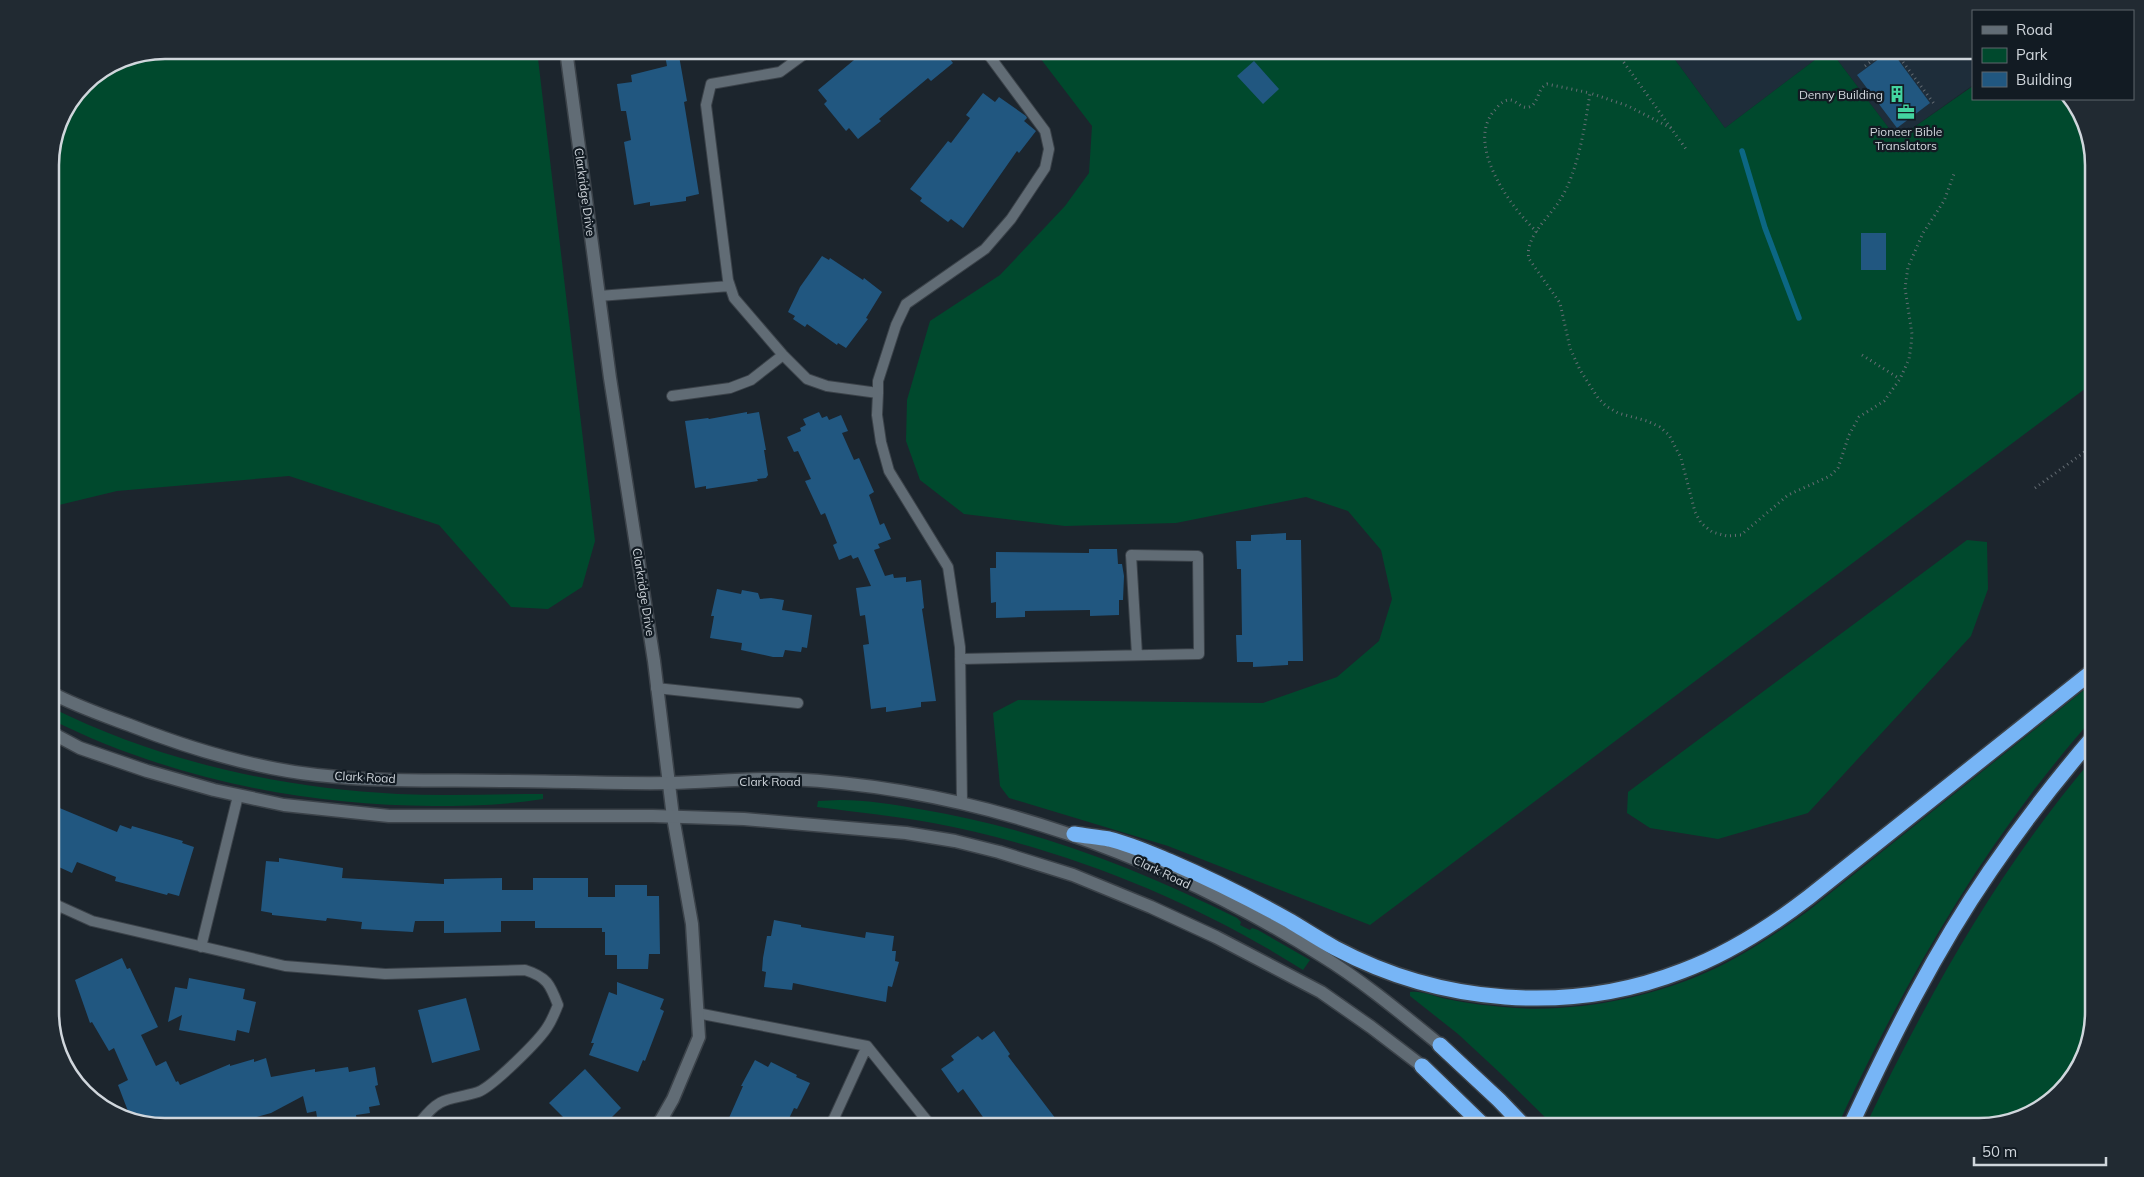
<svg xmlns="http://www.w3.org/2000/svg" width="2144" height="1177" font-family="Mulish,sans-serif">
  <rect width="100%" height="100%" fill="#1c252d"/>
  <!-- built -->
  <path fill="#1e2d3a" d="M1668,50H1828L1725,128Z
    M1830,50H1973V85L1897,139Z"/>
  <!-- green -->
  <path fill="#00492d" d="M165,50H537L595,541L582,587L548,609L511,607L439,525L289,476L117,491L59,505L50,520V157L59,121L84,83L121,59Z
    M1034,50H1668L1725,128L1828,50H1830L1897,139L1973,86V99H2072L2075,101L2094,157V382L1370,925L1168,846L1009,798L1000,786L993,713L1018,700L1263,703L1337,677L1379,641L1392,599L1381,550L1348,511L1306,497L1176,523L1065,526L964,514L920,480L906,441L907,400L930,321L1000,275L1065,206L1089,173L1092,126Z
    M1967,540L1987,542L1988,589L1971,636L1808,813L1718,839L1650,828L1627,813L1628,792Z
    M2094,682V717C1985,840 1906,978 1837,1127H1555L1499,1072L1458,1034L1410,996V992C1421,990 1436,997 1447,999C1470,1004 1492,1006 1515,1008C1581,1012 1654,997 1714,969C1748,953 1778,932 1808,911Z
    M50,707C159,761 278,788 398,794C446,796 495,794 543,794V799C506,805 470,806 433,806C301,805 168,778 50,719Z
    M2094,757V1012L2082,1063L2053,1094L2027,1114L1980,1127H1865C1928,995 1999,868 2094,757Z
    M840,800C866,800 892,804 919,809C1030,827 1137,868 1237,918L1241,922L1240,925L1250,930L1252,928L1258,930L1310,960L1303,970C1191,899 1064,848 933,823C895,816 856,812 817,807L818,801Z"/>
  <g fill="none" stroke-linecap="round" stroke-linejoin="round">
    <!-- stream -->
    <path stroke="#0c6784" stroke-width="5.5" d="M1742,151L1765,228L1799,318"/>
  </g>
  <!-- building -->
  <path fill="#215780" d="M664,50H678L687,101L684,102L699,194L686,197V201L650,206V202L634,205L624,142L631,140L626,111H621L617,84L632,82L631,75L667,66Z
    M866,50H943L953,63L931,81L928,78L879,119L881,121L858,139L849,128L846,131L824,104L827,101L818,90Z
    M1891,50L1930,103L1897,128L1857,75Z
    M1254,61L1279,89L1263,104L1237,76Z
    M983,93L995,102L999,97L1009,104L1026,116L1027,118L1024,121L1036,131L1019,153L1017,151L963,228L951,219L948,222L920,201L922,198L910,189L948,141L951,143L970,118L966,115Z
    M1861,233H1886V270H1861Z
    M822,256L829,260L830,258L863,280L864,278L882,292L866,318L868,319L846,348L838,343L837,345L807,324L805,327L793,319L795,316L788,312L800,287Z
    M747,412V414L759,412L766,450H764L768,475L766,478L757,479L758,481L706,489V486L695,488L685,421L708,418L709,419Z
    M819,412L822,418L827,416L829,420L841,415L848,431L842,433L854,460L859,458L874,492L869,495L880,525L884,523L891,539L878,544L880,548L874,550L885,576L893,574L894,578L906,577V582L921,580L924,608L922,609L936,701L921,702V707L886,712V707L871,709L863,645L869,644L865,615L860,616L856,588L871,586L858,557L853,559L851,555L839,560L833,545L837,543L825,513L821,515L805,481L811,479L798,451L794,452L787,437L801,431L800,428L806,425L803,419Z
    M1286,533V540H1301L1303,661H1288V665L1253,667V662H1237L1236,635H1242L1241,569H1237L1236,541H1251V535Z
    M1089,549H1117L1118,564H1122L1124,576L1123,600H1119V615L1090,616V610L1025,611V617L996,618V602L991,603L990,568H996V552L1089,553Z
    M717,589L741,594L742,590L758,593L760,599L771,598L784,600L782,610L812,615L807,648L802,647L801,652L785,650L783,657H773L741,650L742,643L710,638L714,616H711Z
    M50,804L117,832L120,825L131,829L132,826L183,841L182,843L194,847L179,896L168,893L167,895L115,881L116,877L77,862L72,873L50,863Z
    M279,858L343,868L342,878L444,884V879L502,878V890H533V878H588V897H615V885H647V896H659L660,954H649L648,969H617V955H605V932H602V928H535V921H501V932L444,933V921H415L413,932L361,929L362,922L327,918L326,921L272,915V913L261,911L266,861L279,862Z
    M774,920L801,925V927L865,938L866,932L894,936L892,951H896L895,961L899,962L892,987L888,986L886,1002L793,983L792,990L764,987L766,972L762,971L763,958L767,936H771Z
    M122,958L127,969L130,968L158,1027L141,1035L156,1066L166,1061L176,1082L178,1081L180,1085L230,1064V1066L254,1059V1062L266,1058L271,1077L315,1069V1072L348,1067L349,1072L375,1067L378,1085L375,1086L380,1105L369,1107L370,1113L356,1115L357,1121L336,1124L335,1120L318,1123L316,1111L307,1113L303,1096L271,1113L220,1127H165L131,1119L118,1085L128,1080L114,1048L109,1051L92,1022L90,1023L75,980Z
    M189,978L245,989L243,999L256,1002L249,1033L237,1030L235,1041L179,1030L182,1015L168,1022L175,987L187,989Z
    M617,982L664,999L660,1009L664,1011L645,1061L643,1060L638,1072L589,1055L594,1043H591L609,992L617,995Z
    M466,998L480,1050L432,1063L418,1010Z
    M994,1031L1010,1054L1008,1056L1062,1127H990L963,1089L958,1093L941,1069L954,1060L951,1056L978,1036L982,1040Z
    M755,1060L768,1067L771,1062L797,1075L796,1077L810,1083L797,1109L794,1108L785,1127H725L743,1086H741Z
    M585,1069L621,1108L608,1121L614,1127H573L549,1103Z"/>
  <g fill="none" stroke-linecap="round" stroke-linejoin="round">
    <!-- lane casing -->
    <g stroke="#3b4249" stroke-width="12">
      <path id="lane" d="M810,50L780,72L711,84L706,105L728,280L734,298L783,355L807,379L827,386L878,393
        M599,296L730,286
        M672,396L730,388L751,380L783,355
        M960,659L1199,654L1198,556L1131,555L1137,655
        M656,688L798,703
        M962,804L960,647L948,567L889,471L881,442L877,415L878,393V381L896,325L906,304L985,249L1011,219L1045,168L1049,149L1045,131L985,50
        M50,902L92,921L285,966L385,974L525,970C547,977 550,984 558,1005C555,1012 552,1020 548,1026C540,1040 492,1087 478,1092C450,1101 442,1094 421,1121L423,1127
        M50,940L57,905
        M201,947L238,796
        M697,1013L867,1046L932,1127
        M61,1053L75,1081
        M830,1127L867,1046"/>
    </g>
    <!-- street casing -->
    <g stroke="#3b4249" stroke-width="15">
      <path id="street" d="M566,50L610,378L654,661L673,817L692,924L699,1037L673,1099L657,1127"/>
    </g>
    <!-- secondary casing -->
    <g stroke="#3b4249" stroke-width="15">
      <path id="secondary" d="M50,692C75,706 105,716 132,726C191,749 253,768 317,775C378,782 440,780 501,781C558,781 614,784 671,783C710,782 750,778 789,779C978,788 1163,856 1322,956C1364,982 1402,1014 1440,1045
        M50,732L80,748L147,771L214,790L284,805L389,816H653L744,819L906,833L955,841L999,852L1073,875L1151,907L1216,937L1321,992L1371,1027L1422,1066"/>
    </g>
    <!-- highway casing -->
    <g stroke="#3b4249" stroke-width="18">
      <path id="highway" d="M1074,834C1086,836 1098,837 1109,839C1130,844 1150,853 1169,861C1211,879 1251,899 1290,921C1305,930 1320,940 1335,948C1440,1004 1569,1015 1682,971C1728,954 1770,927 1809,897L2094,670
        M1440,1045L1499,1100L1525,1127
        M1422,1066L1485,1127
        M1850,1127C1891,1039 1935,951 1990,871C2022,824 2057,779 2094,736"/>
    </g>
    <!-- path -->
    <path stroke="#656d74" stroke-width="3" stroke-dasharray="1 4" stroke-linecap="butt" d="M1615,50L1686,149
      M1894,50L1935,105
      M1865,66L1882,53L1880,50
      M1671,128L1628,106L1590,93C1585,126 1578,172 1560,200C1550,217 1524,237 1529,259L1560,303L1570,348L1580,370L1598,398L1606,406L1618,413L1647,421L1660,427L1669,435L1681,458L1695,512L1701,523L1712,532L1727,536L1741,535L1788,495L1830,476L1838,468L1849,435L1859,417L1884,401L1900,379L1909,359L1911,346L1912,334L1905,288L1908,267L1923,233L1944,201L1955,171
      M1537,232C1511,208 1465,145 1494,111C1497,108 1500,103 1505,101C1515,96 1520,110 1529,107C1539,104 1537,88 1547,84L1590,93
      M1862,355L1900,379
      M2035,488L2094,445"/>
    <!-- lane -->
    <use href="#lane" stroke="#616c75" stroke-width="10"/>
    <!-- street -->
    <use href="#street" stroke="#616c75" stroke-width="12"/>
    <!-- secondary -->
    <use href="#secondary" stroke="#616c75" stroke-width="12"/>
    <!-- highway -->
    <use href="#highway" stroke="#77b5f6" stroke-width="15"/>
  </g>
  <!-- icons -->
  <defs>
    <g id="building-bare" transform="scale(1.35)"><path d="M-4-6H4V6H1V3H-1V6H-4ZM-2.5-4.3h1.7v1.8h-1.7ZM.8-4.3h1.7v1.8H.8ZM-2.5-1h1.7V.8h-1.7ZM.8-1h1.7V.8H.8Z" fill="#43d4a0" stroke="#121b23" stroke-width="2.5" paint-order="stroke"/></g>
    <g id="office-bare" transform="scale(1.35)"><path d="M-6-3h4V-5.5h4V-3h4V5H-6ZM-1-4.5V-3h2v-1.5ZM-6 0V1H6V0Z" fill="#43d4a0" stroke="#121b23" stroke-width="2.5" paint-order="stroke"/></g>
  </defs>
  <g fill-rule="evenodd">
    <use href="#building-bare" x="1897" y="94"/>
    <use href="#office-bare" x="1906" y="112"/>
  </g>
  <g text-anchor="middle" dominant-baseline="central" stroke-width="4.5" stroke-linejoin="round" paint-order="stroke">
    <!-- poi labels -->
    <g font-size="12" fill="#d0d6dc" stroke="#121b23" text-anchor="end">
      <text x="1883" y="94">Denny Building</text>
      <text x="1906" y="131" text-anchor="middle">Pioneer Bible<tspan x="1906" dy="14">Translators</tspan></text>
    </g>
    <!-- street labels -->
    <g font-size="12" fill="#d0d6dc" stroke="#121b23">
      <text transform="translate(585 192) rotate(82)">Clarkridge Drive</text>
      <text transform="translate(644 592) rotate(81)">Clarkridge Drive</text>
      <text transform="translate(365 777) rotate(3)">Clark Road</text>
      <text x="770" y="781">Clark Road</text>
      <text transform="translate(1162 872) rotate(25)">Clark Road</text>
    </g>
  </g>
  <!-- crop -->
  <path d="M0 0H2144V1177H0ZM165 59H1979A106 106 0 0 1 2085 165V1012A106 106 0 0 1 1979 1118H165A106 106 0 0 1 59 1012V165A106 106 0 0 1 165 59Z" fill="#212a32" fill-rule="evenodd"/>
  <path fill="none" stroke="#d0d6dc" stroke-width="2.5" d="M165 59H1979A106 106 0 0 1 2085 165V1012A106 106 0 0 1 1979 1118H165A106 106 0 0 1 59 1012V165A106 106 0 0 1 165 59Z"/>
  <!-- legend -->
  <rect x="1972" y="10" width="162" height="90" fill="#121b23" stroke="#5e666d"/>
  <rect x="1982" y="26" width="25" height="8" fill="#616c75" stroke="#5e666d"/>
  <text x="2016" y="35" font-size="15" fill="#d0d6dc">Road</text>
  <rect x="1982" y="48" width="25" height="15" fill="#00492d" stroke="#5e666d"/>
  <text x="2016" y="60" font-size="15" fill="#d0d6dc">Park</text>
  <rect x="1982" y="72" width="25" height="15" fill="#215780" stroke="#5e666d"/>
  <text x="2016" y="85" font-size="15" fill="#d0d6dc">Building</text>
  <!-- scale -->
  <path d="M1974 1157v8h132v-8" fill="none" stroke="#d0d6dc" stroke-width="2.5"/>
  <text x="1982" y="1157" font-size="15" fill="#d0d6dc" stroke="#121b23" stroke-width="4" paint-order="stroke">50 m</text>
</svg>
